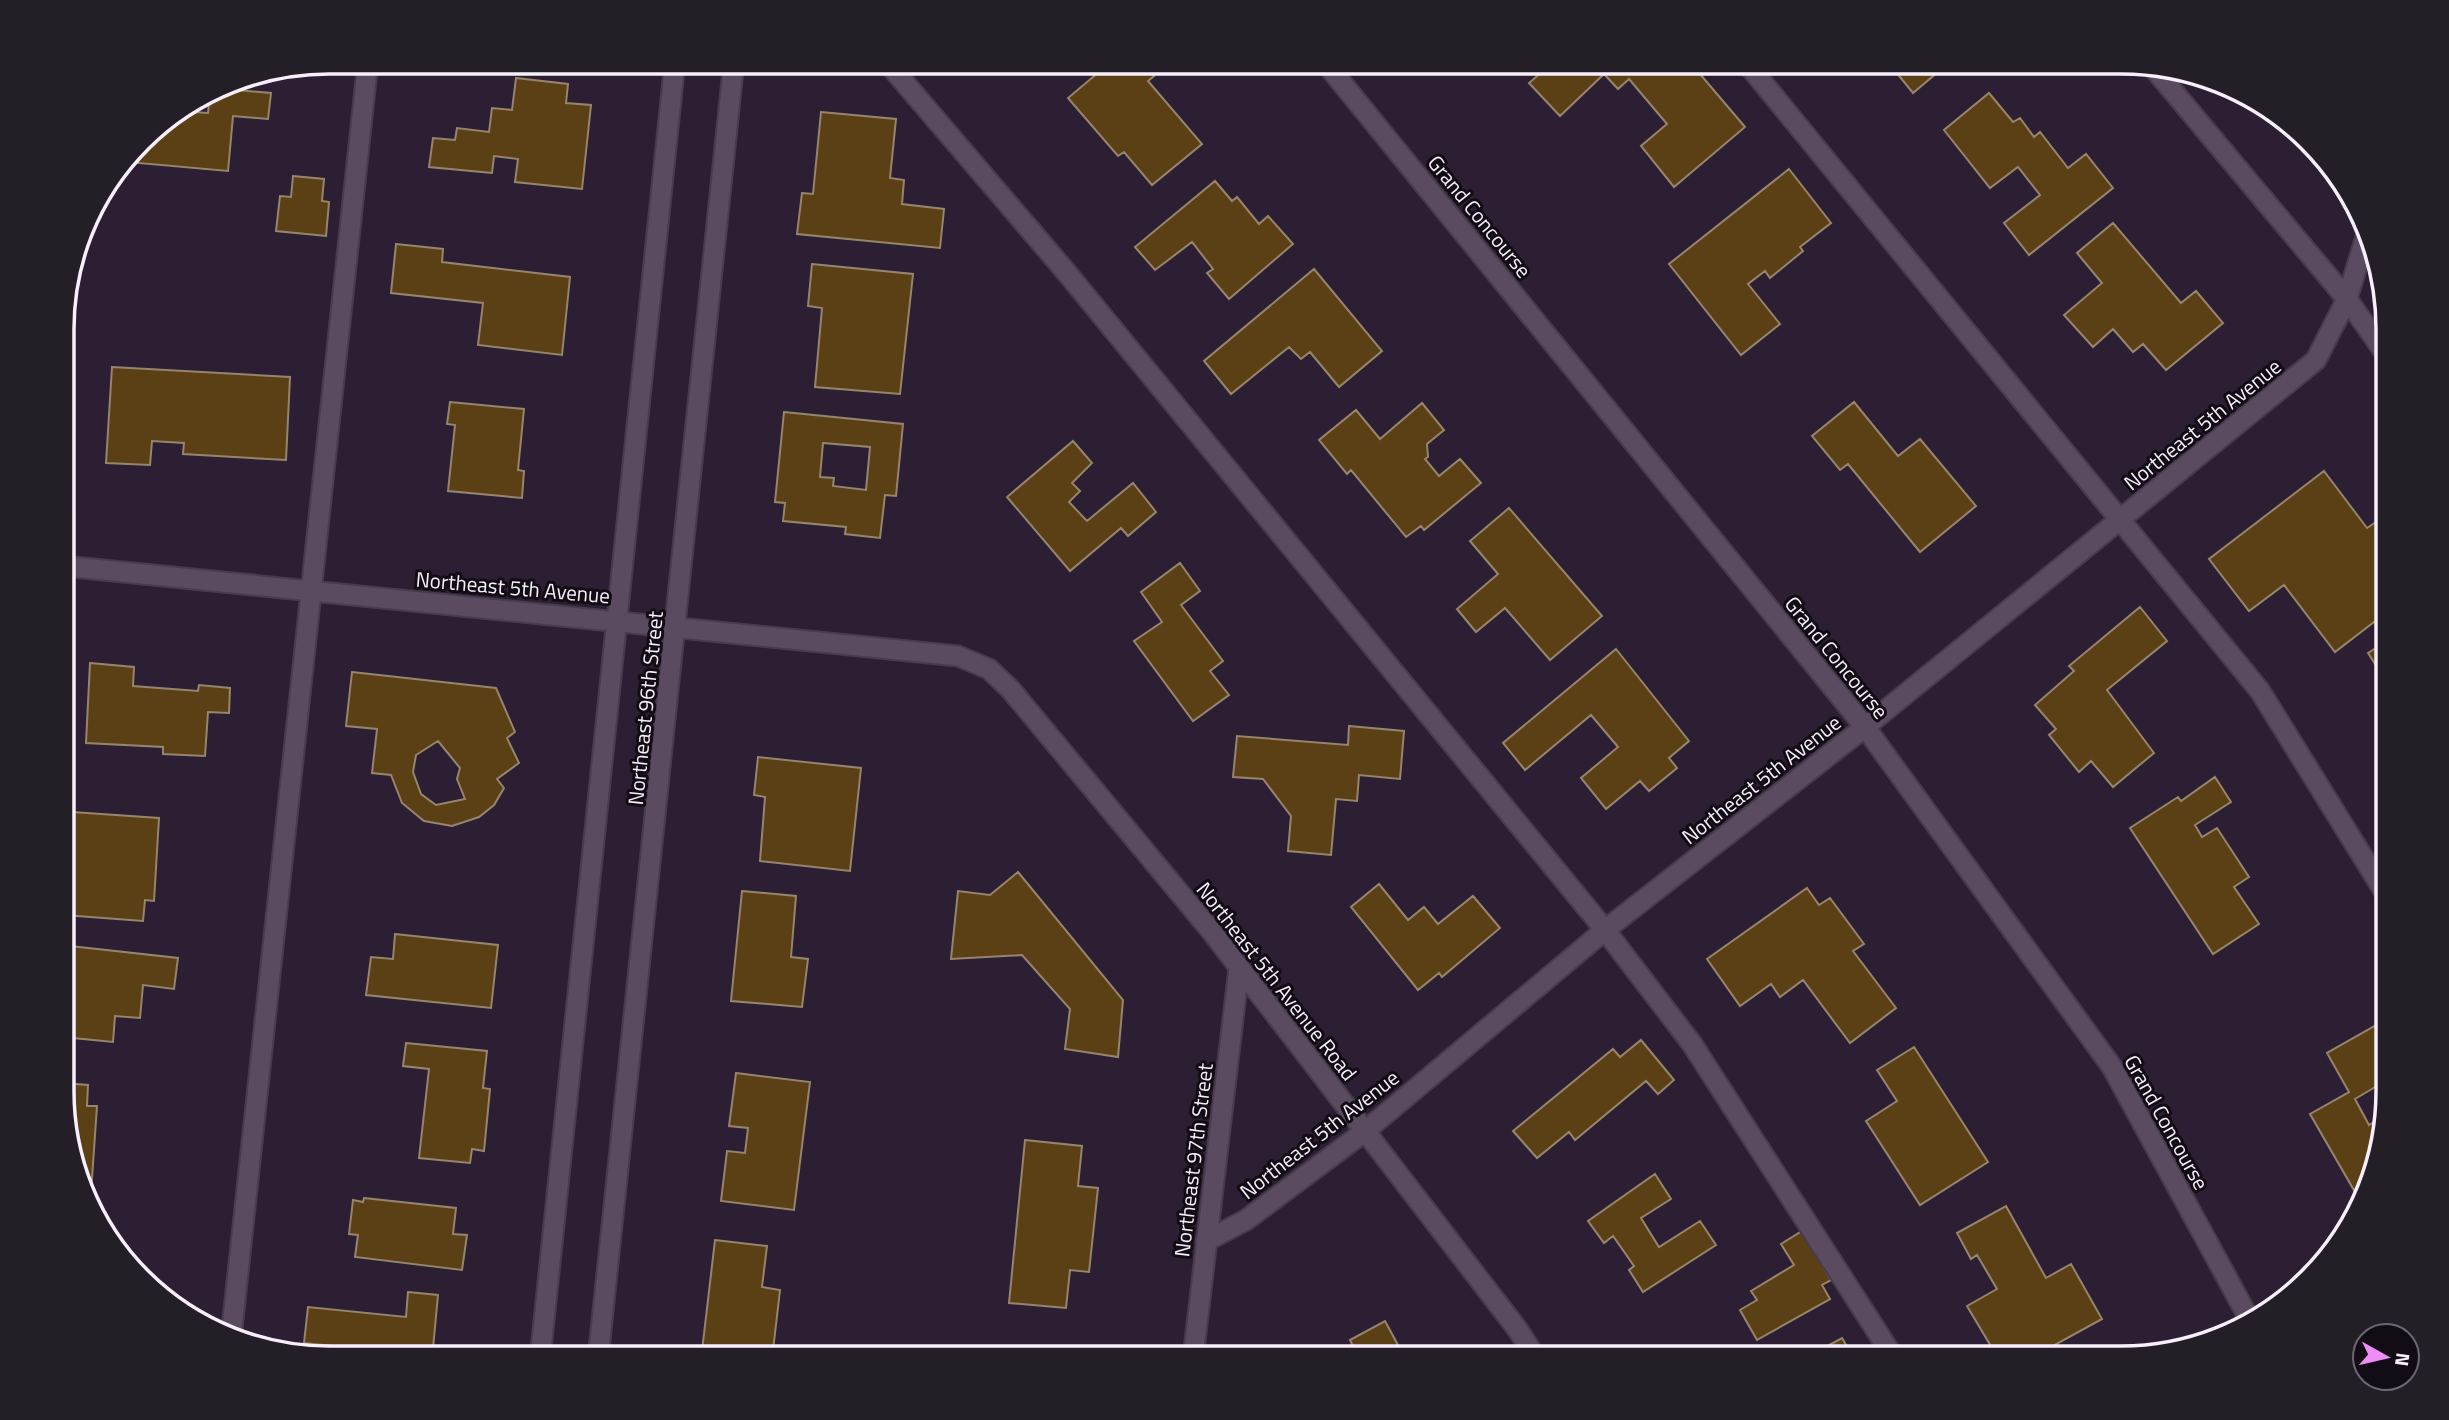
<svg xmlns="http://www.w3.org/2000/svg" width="2449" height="1420" font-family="'Titillium Web',sans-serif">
  <rect width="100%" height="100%" fill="#2d1f33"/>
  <!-- building -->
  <path fill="#5a4014" stroke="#96856d" stroke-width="2" fill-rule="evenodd" d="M1112,61H1142L1154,76L1148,81L1202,144L1152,185L1124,152L1118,156L1068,98Z
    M1555,61H1689L1745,127L1674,187L1641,146L1667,124L1629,79L1618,89L1604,74L1560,116L1529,83Z
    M1887,61H1951L1913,93Z
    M516,78L568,84L566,103L591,105L582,189L515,182L518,159L494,156L492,173L429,167L433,138L455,140L457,128L489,132L492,108L512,110Z
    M216,88L271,93L268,119L233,116L228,171L127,162L152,128L179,111L208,113L210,92Z
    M1989,93L2013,122L2020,118L2034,137L2040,132L2068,168L2086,154L2113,188L2029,255L2004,223L2040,195L2018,167L1990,188L1944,130Z
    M821,112L896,119L890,178L904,180L902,204L944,209L940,248L797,234L802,193L813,194Z
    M1789,169L1831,223L1800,247L1803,251L1770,278L1765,271L1748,284L1780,324L1741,355L1669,264Z
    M293,176L324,179L322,201L329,202L326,236L276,231L280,196L291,197Z
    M1215,181L1232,201L1237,197L1259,224L1268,216L1293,244L1229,299L1207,273L1213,269L1192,242L1155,270L1135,247Z
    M2113,223L2181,303L2196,291L2223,323L2166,370L2143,344L2133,352L2113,329L2093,347L2064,315L2102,283L2077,253Z
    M396,244L443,249L442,262L570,277L562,355L478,345L483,303L391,293Z
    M812,264L913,274L900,394L815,387L822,308L808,306Z
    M1314,269L1382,351L1339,387L1310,352L1301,359L1289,347L1231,394L1204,361Z
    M112,367L290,377L286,460L183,454L184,443L152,441L150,465L106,463Z
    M450,402L524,409L518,470L524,471L522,498L448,491L455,425L447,424Z
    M1854,402L1898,456L1920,439L1976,506L1920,552L1848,464L1840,470L1812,436Z
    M1422,403L1444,430L1427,444L1428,457L1425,459L1439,476L1460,459L1481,483L1424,530L1421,526L1406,537L1351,470L1347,474L1319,440L1356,410L1380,439Z
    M784,412L903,424L896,496L885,495L880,538L845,534L846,527L783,521L785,503L775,502ZM823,443L870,447L866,490L833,486L834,478L820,477Z
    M1073,441L1092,463L1072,483L1080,491L1069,502L1087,521L1133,483L1156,512L1128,536L1121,528L1070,571L1007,497Z
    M2324,471L2367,528L2379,520L2387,530V612L2335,652L2284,585L2249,611L2209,559Z
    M1509,508L1602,616L1550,660L1505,608L1476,632L1457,609L1498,574L1470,541Z
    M1180,563L1200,591L1181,605L1223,661L1210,671L1229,695L1193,721L1134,641L1162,622L1141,592Z
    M2140,607L2167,641L2107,690L2154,753L2113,787L2091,761L2079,772L2049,735L2056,729L2035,705L2074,671L2069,666Z
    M2387,641V680L2386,681L2368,653Z
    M1616,649L1689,741L1669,758L1677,768L1649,791L1640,781L1606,809L1581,778L1618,747L1591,715L1525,770L1503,743Z
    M90,663L134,667L133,686L198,691L199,685L230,688L229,713L208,712L205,756L163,754V747L86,743Z
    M352,672L496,688L515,732L507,738L519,763L497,779L504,788L494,805L479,817L452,826L424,821L402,803L391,775L372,773L377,729L346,726ZM438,741L460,768L457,779L465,799L436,805L421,794L413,772L416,755Z
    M1349,726L1404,731L1400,779L1359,775L1357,801L1336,799L1331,855L1288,851L1291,816L1263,779L1233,777L1237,736L1348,745Z
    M758,757L861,768L850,871L760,861L765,797L754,795Z
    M2215,777L2231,802L2195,825L2202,837L2217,828L2249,877L2234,887L2259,924L2213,954L2130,828L2178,797L2181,801Z
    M72,812L159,818L154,901L145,900L143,921L64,915Z
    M1018,872L1123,1000L1118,1057L1065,1049L1070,1009L1022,955L951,959L958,891L990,895Z
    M1379,884L1408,920L1424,907L1438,924L1473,896L1500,928L1442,977L1439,973L1418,990L1351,907Z
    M1807,888L1819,905L1830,898L1864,944L1853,951L1896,1008L1850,1043L1803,980L1780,997L1771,984L1740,1006L1707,959Z
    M742,891L796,896L791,957L808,959L802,1007L731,1001Z
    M395,934L498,945L491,1008L366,995L371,957L393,959Z
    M70,946L178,958L174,989L143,985L140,1018L115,1016L113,1042L63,1037Z
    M2387,1019V1080L2355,1099L2369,1125L2385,1115L2361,1196L2358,1190L2355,1192L2310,1114L2349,1092L2327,1053Z
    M1641,1040L1674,1080L1658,1094L1646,1081L1575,1140L1569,1132L1537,1158L1513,1131L1613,1049L1620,1057Z
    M406,1043L487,1051L483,1088L490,1089L484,1151L472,1149L470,1163L419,1158L429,1069L403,1066Z
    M1914,1047L1988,1162L1920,1205L1866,1121L1897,1101L1877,1070Z
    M736,1073L810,1082L794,1210L721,1201L727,1151L745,1153L748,1128L729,1126Z
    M63,1083L88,1085L87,1106H97L91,1193L63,1126Z
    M1025,1140L1082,1146L1078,1186L1098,1188L1089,1272L1070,1270L1066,1308L1009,1303Z
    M1655,1174L1671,1199L1641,1218L1659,1247L1700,1221L1716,1245L1643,1292L1629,1270L1634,1266L1613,1236L1604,1243L1588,1221Z
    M364,1198L456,1208L453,1234L467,1235L462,1270L355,1257L358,1235L349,1234L353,1200L363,1202Z
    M2006,1206L2046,1278L2071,1264L2102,1319L2031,1358H1998L1967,1306L1997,1289L1977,1255L1971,1259L1957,1233Z
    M1802,1231L1831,1280L1822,1285L1830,1299L1757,1340L1740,1310L1757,1300L1751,1291L1794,1265L1781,1244Z
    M715,1240L767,1246L762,1287L780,1290L772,1359H692L693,1350L702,1351Z
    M408,1292L438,1295L432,1359H351L352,1348L304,1343L308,1307L406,1317Z
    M1385,1321L1405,1358H1359L1350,1340Z
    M1842,1338L1854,1358H1805Z"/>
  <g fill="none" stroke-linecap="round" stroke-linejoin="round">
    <!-- service casing -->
    <g stroke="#473b4c" stroke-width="23">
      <path id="service" d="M886,61L1067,273L1605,930L1692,1044L1894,1358
        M1745,61L2260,691L2387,896
        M231,1338L368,61"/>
    </g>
    <!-- minor casing -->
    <g stroke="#473b4c" stroke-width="23">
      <path id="minor" d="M2151,65L2347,299L2387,356
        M63,566L958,656L989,669L1011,690L1212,932L1518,1330L1536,1358
        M1206,1241L1246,1220L1364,1132L1605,930L1865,727L2316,360L2347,299L2368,230
        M1193,1358L1239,968"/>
    </g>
    <!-- tertiary casing -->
    <g stroke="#473b4c" stroke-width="23">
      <path id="tertiary" d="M1324,61L1865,727L2112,1067L2252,1324
        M540,1359L675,61
        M598,1359L734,61"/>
    </g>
    <!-- service -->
    <use href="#service" stroke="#5a4b61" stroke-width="19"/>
    <!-- minor -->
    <use href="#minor" stroke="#5a4b61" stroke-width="19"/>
    <!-- tertiary -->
    <use href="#tertiary" stroke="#5a4b61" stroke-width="19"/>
  </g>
  <g text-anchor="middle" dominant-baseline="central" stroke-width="6" stroke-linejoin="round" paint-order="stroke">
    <!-- street labels -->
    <g font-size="21" fill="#f8effc" stroke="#120c14">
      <text transform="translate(1480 216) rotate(51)">Grand Concourse</text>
      <text transform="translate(2202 424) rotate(-39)">Northeast 5th Avenue</text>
      <text transform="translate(513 587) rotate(5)">Northeast 5th Avenue</text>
      <text transform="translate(1837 657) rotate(51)">Grand Concourse</text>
      <text transform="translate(645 708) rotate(-84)">Northeast 96th Street</text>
      <text transform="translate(1761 779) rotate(-38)">Northeast 5th Avenue</text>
      <text transform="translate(1277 981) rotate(52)">Northeast 5th Avenue Road</text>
      <text transform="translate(2167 1122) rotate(61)">Grand Concourse</text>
      <text transform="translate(1319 1134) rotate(-38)">Northeast 5th Avenue</text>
      <text transform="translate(1193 1160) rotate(-83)">Northeast 97th Street</text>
    </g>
  </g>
  <!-- crop -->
  <path d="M0 0H2449V1420H0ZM329 74H2121A255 255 0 0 1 2376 329V1091A255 255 0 0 1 2121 1346H329A255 255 0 0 1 74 1091V329A255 255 0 0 1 329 74Z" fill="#241e27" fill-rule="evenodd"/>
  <path fill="none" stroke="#f8effc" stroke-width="3.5" d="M329 74H2121A255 255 0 0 1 2376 329V1091A255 255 0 0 1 2121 1346H329A255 255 0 0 1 74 1091V329A255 255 0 0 1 329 74Z"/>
  <!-- north arrow -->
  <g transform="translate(2386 1357) rotate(98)"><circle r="33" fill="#120c14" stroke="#6e6771" stroke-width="2"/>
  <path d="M0-5L12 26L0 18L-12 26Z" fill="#ee8cf8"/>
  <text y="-10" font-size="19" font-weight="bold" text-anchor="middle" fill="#f8effc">N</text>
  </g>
</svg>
